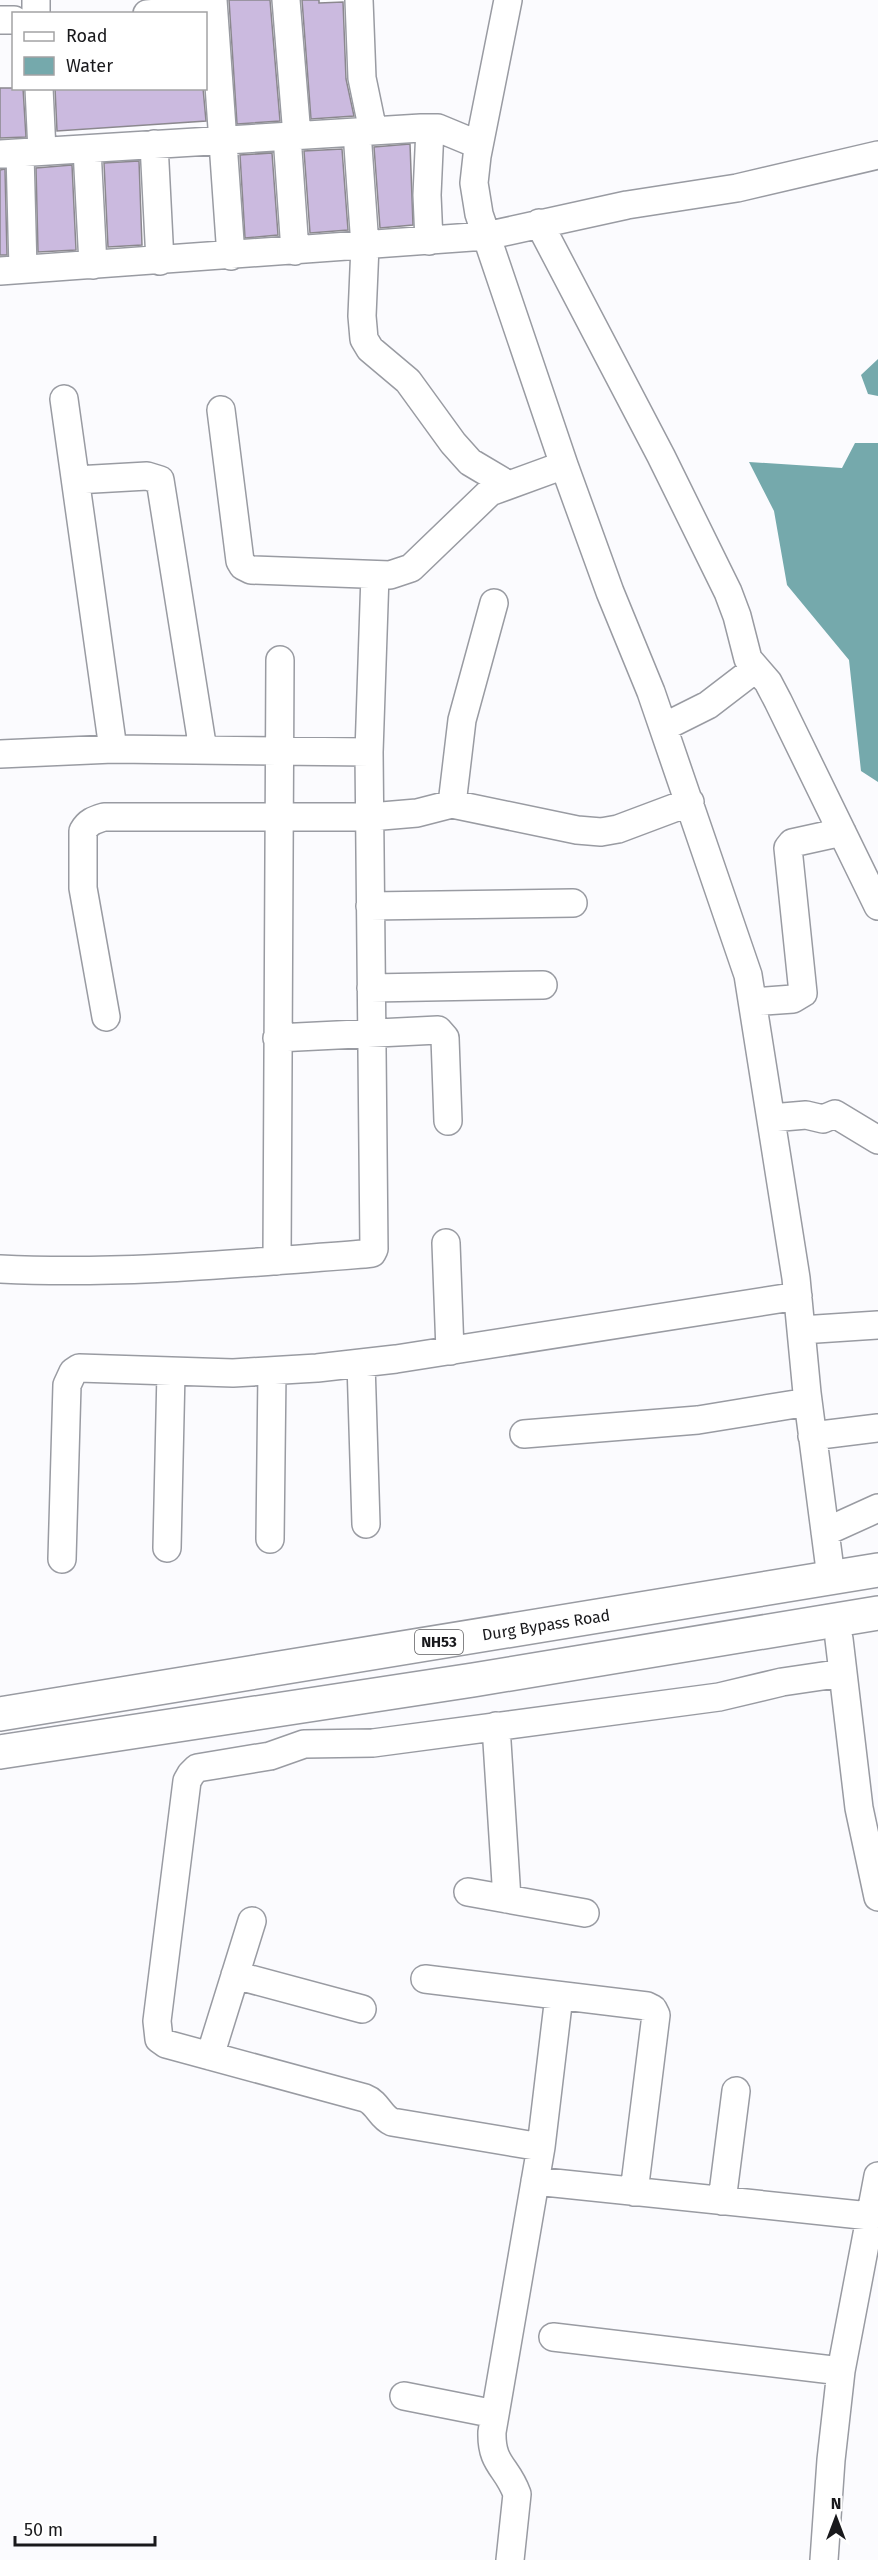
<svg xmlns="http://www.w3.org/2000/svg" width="878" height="2560" font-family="'Fira Sans',sans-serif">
  <rect width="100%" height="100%" fill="#fbfbfe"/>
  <!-- water -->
  <path fill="#75a9ac" d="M878,359V396L868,394L861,375Z
    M855,443H878V782L861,771L849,660L787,585L774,511L749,462L842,468Z"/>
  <!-- building -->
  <path fill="#cbbadf" stroke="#8b888e" stroke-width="1.5" d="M229,0H270L280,121L237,124Z
    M302,0H319V3L343,2L346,79L354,116L311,119Z
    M0,88H23L26,137L0,138Z
    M55,88H203L206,121L57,131Z
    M410,144L413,225L380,228L374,147Z
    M342,149L348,230L310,233L304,151Z
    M272,153L278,235L245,238L240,155Z
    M139,161L142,245L108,247L104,163Z
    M72,165L76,250L38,252L36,168Z
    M5,169L7,255H0V170Z"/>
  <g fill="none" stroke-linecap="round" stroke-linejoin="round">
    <!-- minor-tunnel -->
    <path stroke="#d9d9dc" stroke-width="27" stroke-dasharray="27 14" stroke-linecap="butt" d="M829,1562L839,1638"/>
    <!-- minor casing -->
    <g stroke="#999ba2" stroke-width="30">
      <path id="minor" d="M36,0V14
        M213,0L231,256
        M286,0L297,136
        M359,0L362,78L373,131
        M508,0L477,156L474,183L479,214L564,465L610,592L651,692L748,975L796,1278L807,1393L829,1562
        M147,14L213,7
        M0,20H14
        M39,88L42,151
        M357,132L365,246L362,316L364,339L370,349L408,381L453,443L470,462L507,484
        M287,136L295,251
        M154,144L160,261
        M87,149L93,265
        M20,153L23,269
        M0,154L421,128H438L479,145
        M539,223L661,456L728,592L737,616L748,659L768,682L778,701L878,906
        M429,241L427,195L430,128
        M0,271L486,236L627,205L737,188L878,155
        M64,399L113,749
        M221,410L240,561L243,566L251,570L390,575L411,568L490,492L564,465
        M76,480L147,476L160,480L203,750
        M664,727L708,705L755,669
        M0,754L113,749L369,752
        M452,804L462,720L494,603
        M370,906L573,903
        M371,988L543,985
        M753,1002L793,999L803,993L788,848L792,843L842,832
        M106,1017L83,888V831C88,822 94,820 104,817H370L417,813L452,804L577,830L601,832L618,829L690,802
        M277,1038L438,1030L445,1038L448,1121
        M771,1118L806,1115L823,1119L835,1114L878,1140
        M446,1243L450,1351
        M277,1261L280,660
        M0,1269C122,1275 243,1263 364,1254L372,1253L374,1249L369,752L375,575
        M801,1330L878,1325
        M361,1363L366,1524
        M524,1434L698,1420L808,1402
        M812,1436L878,1428
        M825,1532L878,1508
        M270,1539L272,1372
        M167,1548L171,1372
        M62,1559L67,1385L73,1372L79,1368L233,1373L317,1368L396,1359L798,1296
        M839,1639L859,1808L878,1897
        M496,1726L507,1899
        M468,1892L585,1913
        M235,1975L362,2009
        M425,1979L647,2006L653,2009L656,2015L634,2192
        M210,2056L252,1921
        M541,2147L392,2122C380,2117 378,2103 365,2098L166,2044L159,2039L157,2021L187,1781L191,1774L197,1768L270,1756L304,1744L373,1743L719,1697L782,1682L843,1673
        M535,2181L870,2216
        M722,2201L736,2091
        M553,2337L841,2371
        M404,2396L495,2414
        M510,2560L517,2494C507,2466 491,2465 492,2432L541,2147L559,1996
        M824,2560L831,2460L841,2371L878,2176"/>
    </g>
    <!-- highway casing -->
    <g stroke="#999ba2" stroke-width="36">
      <path id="highway" d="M0,1714L878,1570
        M0,1752L473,1680L878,1613"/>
    </g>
    <!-- minor -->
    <use href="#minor" stroke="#fff" stroke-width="27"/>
    <!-- highway -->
    <use href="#highway" stroke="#fff" stroke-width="33"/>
  </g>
  <g text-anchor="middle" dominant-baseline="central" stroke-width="5" stroke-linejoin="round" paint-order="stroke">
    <!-- shield labels -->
    <rect fill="#fff" stroke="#5e5e60" stroke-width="1.5" x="415" y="1630" width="48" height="24" rx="4.5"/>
    <g font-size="15" font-weight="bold" fill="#19191c">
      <text x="439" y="1642">NH53</text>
    </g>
    <!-- street labels -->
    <g font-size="16" fill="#19191c" stroke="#fff">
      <text transform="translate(546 1625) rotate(-9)">Durg Bypass Road</text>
    </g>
  </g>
  <!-- legend -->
  <rect x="12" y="12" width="195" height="78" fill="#ffffff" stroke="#a3a3a4" stroke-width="1.5"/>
  <rect x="24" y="32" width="30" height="9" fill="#ffffff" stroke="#a3a3a4" stroke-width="1.5"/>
  <text x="66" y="42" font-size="18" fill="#19191c">Road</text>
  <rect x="24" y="57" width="30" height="18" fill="#75a9ac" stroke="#a3a3a4" stroke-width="1.5"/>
  <text x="66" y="72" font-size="18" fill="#19191c">Water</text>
  <!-- north arrow -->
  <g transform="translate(836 2518)" stroke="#ffffff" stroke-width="4.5" paint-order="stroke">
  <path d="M0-4.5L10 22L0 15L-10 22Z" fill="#19191c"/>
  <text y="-9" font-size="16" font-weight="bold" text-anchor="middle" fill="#19191c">N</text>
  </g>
  <!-- scale -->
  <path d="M15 2536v9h140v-9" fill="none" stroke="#19191c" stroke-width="3"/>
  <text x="24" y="2536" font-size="18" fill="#19191c" stroke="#ffffff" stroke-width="4.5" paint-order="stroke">50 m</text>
</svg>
